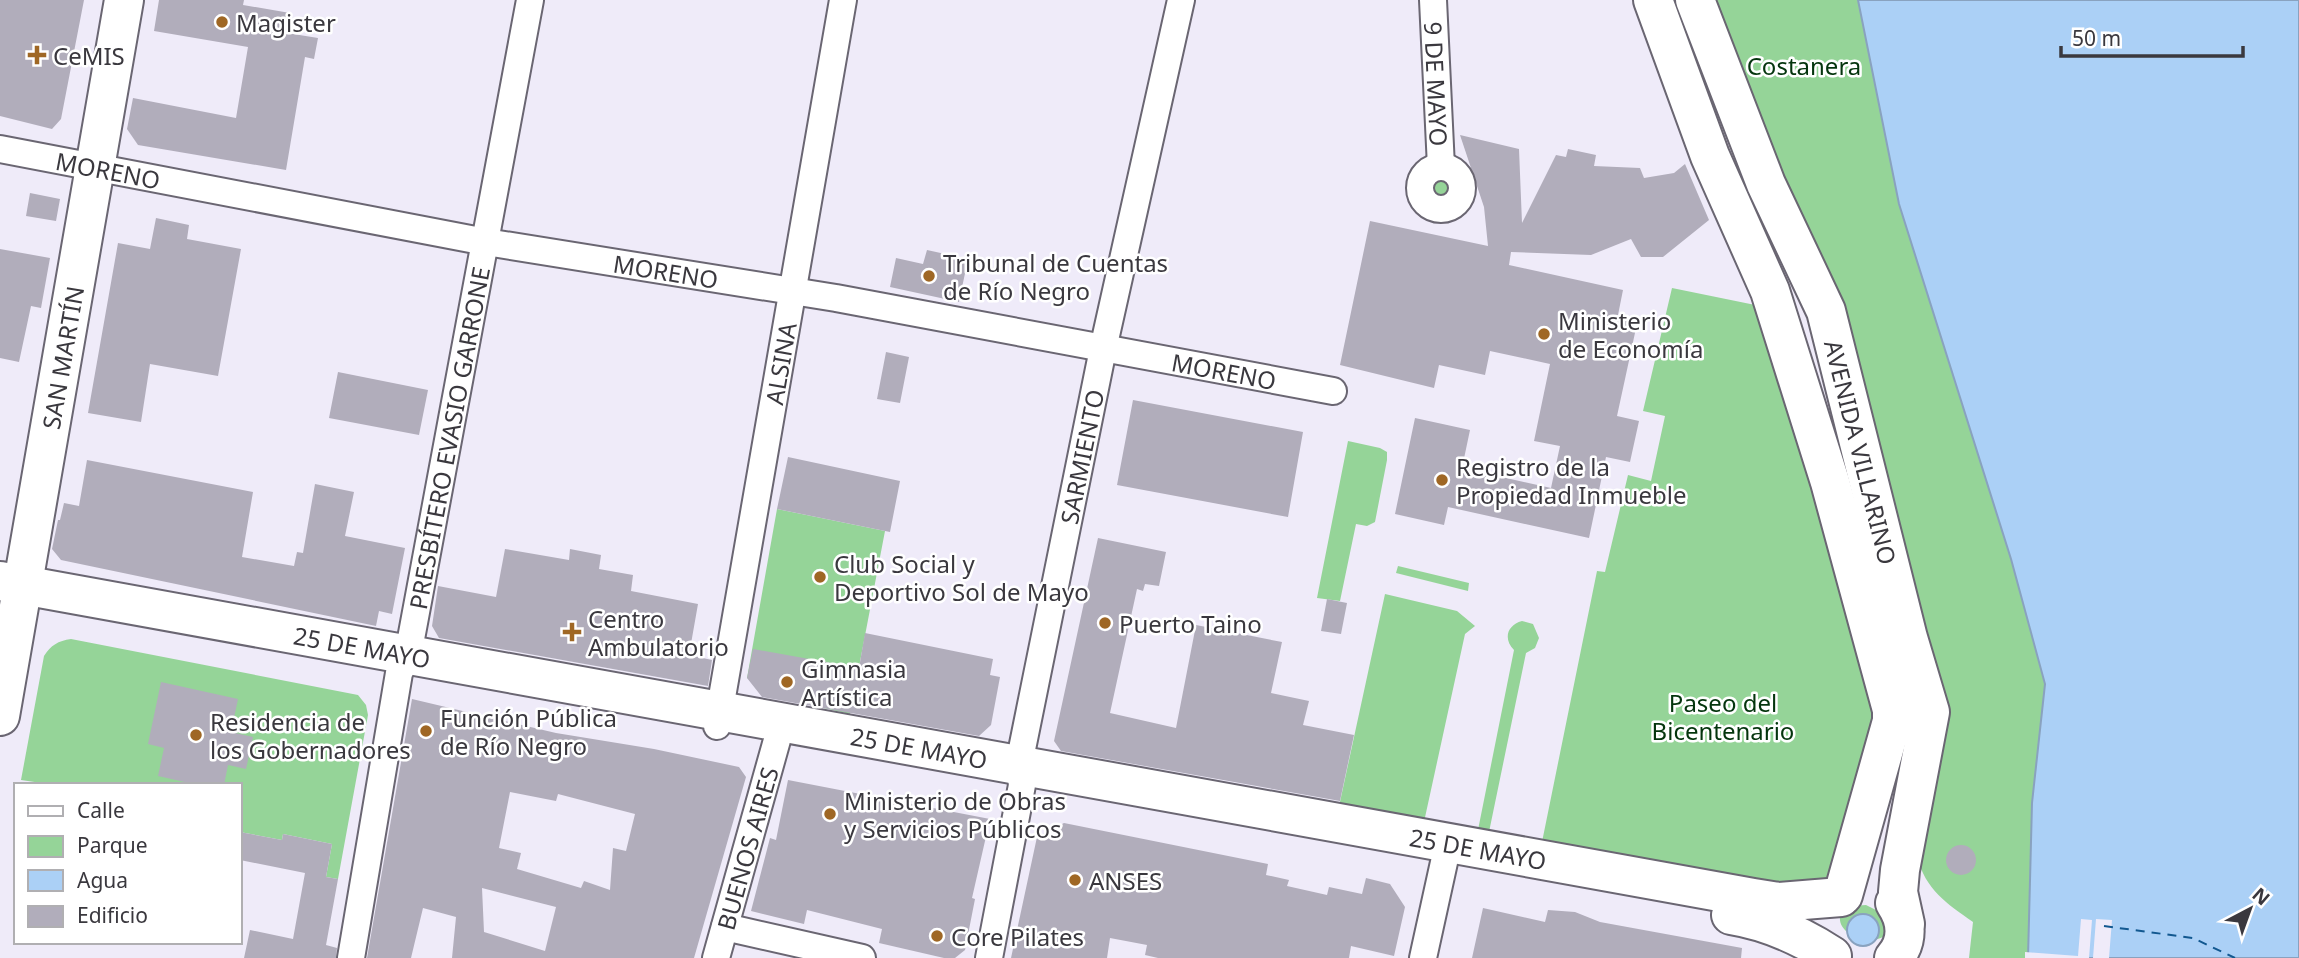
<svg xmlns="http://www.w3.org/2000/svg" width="2299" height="958" font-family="'Noto Sans',sans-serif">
  <rect width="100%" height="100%" fill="#efebf9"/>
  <!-- green -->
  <path fill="#95d498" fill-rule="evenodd" d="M1708,0H1858L1899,204L2011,559L2045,685L2032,803L2028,958H1969L1973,922C1946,903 1926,890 1917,857L1941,723Z
    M1426 188a15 15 0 1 1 30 0a15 15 0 1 1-30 0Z
    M1672,288L1765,307L1883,716L1840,865L1826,883L1805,893L1542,842L1597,571L1605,572L1628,475L1651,481L1665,416L1643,411Z
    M1348,441L1380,448L1387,452V460L1375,522L1367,526L1356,524L1340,601L1317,598Z
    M777,509L885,531L850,714L819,707L747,678Z
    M1398,566L1469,583L1468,591L1396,573Z
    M1385,594L1457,611L1475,626L1465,634L1424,822L1338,811Z
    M1522,621L1533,624L1539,638L1535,648L1526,653L1489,832L1478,830L1514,650C1503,639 1507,625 1522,621Z
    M71,639L358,695L366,705L368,715L338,879L326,877L332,844L283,834L282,840L240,832V785H55L21,780L44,656C51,645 58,641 71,639Z
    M1866,905L1880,912L1888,934C1855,958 1811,906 1866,905ZM1863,914L1868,915L1879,930L1876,940L1861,946L1853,941L1858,915Z"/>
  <!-- water -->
  <path fill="#abd0f6" stroke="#89a2bf" stroke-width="2" d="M1858,0H2299V958H2028L2032,803L2045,684L2011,559L1899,204Z
    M1847 930a16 16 0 1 1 32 0a16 16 0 1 1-32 0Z"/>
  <!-- pier -->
  <path fill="#efebf9" d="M2081,919L2092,920L2089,958H2025V952L2078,956Z
    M2096,919L2112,920L2109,958H2093Z"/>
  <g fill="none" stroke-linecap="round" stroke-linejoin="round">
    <!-- ferry -->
    <path stroke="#125890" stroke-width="2" stroke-dasharray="9 7" stroke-linecap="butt" d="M2104,926L2193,938L2235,958"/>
  </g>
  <!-- building -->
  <path fill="#b1adbb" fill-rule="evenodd" d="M0,0H84L61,119L52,129L0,116Z
    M159,0H244L243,5L290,13L287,33L318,38L314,59L305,57L286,170L138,145L127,129L133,98L236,118L248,47L154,31Z
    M1460,135L1519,149L1522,223L1556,155L1566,157L1568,149L1596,155L1594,166L1640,168L1644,178L1674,173L1685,164L1709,220L1663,257H1641L1631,239L1591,255L1511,252L1509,265L1623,290L1618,315L1638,319L1617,416L1639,421L1630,462L1606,457L1589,538L1448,507L1444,525L1395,514L1415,418L1470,430L1462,468L1551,488L1560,446L1534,441L1550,364L1490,351L1485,375L1439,365L1434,388L1340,365L1370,221L1488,246L1484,207Z
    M30,193L60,199L56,221L26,216Z
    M156,218L189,225L187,239L241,249L218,376L150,364L141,422L88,413L118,243L150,249Z
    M0,249L50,258L41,308L31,306L19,362L0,358Z
    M927,250L968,259L959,302L890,287L896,258L923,264Z
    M886,352L909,357L900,403L877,399Z
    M338,372L428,390L419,435L329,418Z
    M1133,400L1303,432L1288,517L1117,485Z
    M788,457L900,481L890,532L777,509Z
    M87,460L253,492L242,557L294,566L297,552L303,553L315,484L354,492L345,536L405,548L392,614L379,611L376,626L61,560L52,549L58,520H60L64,503L79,506Z
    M1098,538L1166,552L1159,586L1145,584L1143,591L1137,589L1110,713L1176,728L1196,625L1282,642L1271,693L1309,701L1303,725L1354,735L1340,801L1061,751L1054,741Z
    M505,549L569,560L570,549L601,555L599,569L633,575L631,591L698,604L689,655L712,660L708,686L439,638L432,626L438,586L496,597Z
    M1327,599L1347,603L1341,634L1321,631Z
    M865,633L993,659L990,675L1000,677L991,725L979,736L762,697L747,678L753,649L859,668Z
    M161,682L238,699L231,732L253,737L246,769L228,765L224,785H198L158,776L164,748L148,744Z
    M412,699L556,733L654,749L739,767L746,777L694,958H452L456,917L423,908L411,958H367ZM510,792L556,801L558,794L635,814L626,851L613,848L610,890L584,881L581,888L517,869L521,853L499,848ZM482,888L556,907L545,951L484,932Z
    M788,780L990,819L972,898L975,899L965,950L955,958H944L879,943L882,929L807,910L804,924L751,911L770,838L776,840Z
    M1064,823L1268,864L1266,875L1289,880L1287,886L1327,895L1329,887L1362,894L1366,878L1390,884L1405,907L1394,956L1351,946L1349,958H1158L1145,955L1147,945L1110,938L1107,958H1011L1037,837Z
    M240,832L282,840L283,834L332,844L326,877L338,879L326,945L337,948L336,958H244L250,930L293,939L305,873L240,860Z
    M1946 860a15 15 0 1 1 30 0a15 15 0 1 1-30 0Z
    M1483,908L1545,922L1548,910L1575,912L1600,922L1742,948L1741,958H1472Z"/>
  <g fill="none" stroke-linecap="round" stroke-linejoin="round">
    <!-- minor casing -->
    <g stroke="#6a6672" stroke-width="30">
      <g id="minor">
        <path id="s1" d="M1433,0L1441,167"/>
        <path id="s2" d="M0,149L486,242L836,298L1333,391"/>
        <circle cx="1441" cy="188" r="21"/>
        <path id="s3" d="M717,726L843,0"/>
        <path d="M725,927L862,958"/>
        <path id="s4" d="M351,958L399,673L408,655L530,0"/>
        <path id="s5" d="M716,958L777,740"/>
        <path id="s6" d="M989,958L1022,785L1019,764L1103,349L1181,0"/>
        <path d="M1423,958L1448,844"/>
      </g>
    </g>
    <!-- secondary casing -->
    <g stroke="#6a6672" stroke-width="42">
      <g id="secondary">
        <path d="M1653,0L1710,156L1770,291L1830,482L1892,710V721L1843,895"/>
        <path id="s7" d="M1695,0L1766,184L1826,311L1908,638L1930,712L1900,870L1898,892L1905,924"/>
        <path id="s8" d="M0,581L1753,898L1778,902L1841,897"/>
        <path id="s9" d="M0,716L124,0"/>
        <path d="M1731,915C1768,921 1800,935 1832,956"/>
        <path d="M1894,958C1909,941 1907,921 1895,903"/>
      </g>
    </g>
    <!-- minor -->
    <use href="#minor" stroke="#fff" stroke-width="26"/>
    <!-- secondary -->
    <use href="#secondary" stroke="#fff" stroke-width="38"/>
  </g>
  <!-- markers -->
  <g fill="#9f6724" stroke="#fff" stroke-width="2.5">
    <circle cx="222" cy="22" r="7"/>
    <path d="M33.5 44.5h7v7h7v7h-7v7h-7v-7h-7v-7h7z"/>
    <circle cx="929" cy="276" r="7"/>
    <circle cx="1544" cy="334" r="7"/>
    <circle cx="1442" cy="480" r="7"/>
    <circle cx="820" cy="577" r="7"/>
    <circle cx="1105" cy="623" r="7"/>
    <path d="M568.5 621.5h7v7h7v7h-7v7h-7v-7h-7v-7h7z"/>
    <circle cx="787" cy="682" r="7"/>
    <circle cx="426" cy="731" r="7"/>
    <circle cx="196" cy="735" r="7"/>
    <circle cx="830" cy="814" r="7"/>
    <circle cx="1075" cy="880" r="7"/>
    <circle cx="937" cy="936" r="7"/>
  </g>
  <g text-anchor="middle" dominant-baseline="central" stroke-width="5" stroke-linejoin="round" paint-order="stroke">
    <!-- poi labels -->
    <g font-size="24" fill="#3a383e" stroke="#fff" text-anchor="start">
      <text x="236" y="22">Magister</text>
      <text x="53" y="55">CeMIS</text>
      <text x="943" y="262">Tribunal de Cuentas<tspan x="943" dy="28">de Río Negro</tspan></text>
      <text x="1558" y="320">Ministerio<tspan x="1558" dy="28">de Economía</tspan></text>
      <text x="1456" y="466">Registro de la<tspan x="1456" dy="28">Propiedad Inmueble</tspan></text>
      <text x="834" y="563">Club Social y<tspan x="834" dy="28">Deportivo Sol de Mayo</tspan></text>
      <text x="588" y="618">Centro<tspan x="588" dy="28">Ambulatorio</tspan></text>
      <text x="1119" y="623">Puerto Taino</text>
      <text x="801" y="668">Gimnasia<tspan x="801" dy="28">Artística</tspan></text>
      <text x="440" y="717">Función Pública<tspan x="440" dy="28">de Río Negro</tspan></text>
      <text x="210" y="721">Residencia de<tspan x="210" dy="28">los Gobernadores</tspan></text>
      <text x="844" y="800">Ministerio de Obras<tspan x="844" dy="28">y Servicios Públicos</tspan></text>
      <text x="1089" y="880">ANSES</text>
      <text x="951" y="936">Core Pilates</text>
    </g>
    <!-- park labels -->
    <g font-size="24" fill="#04350d" stroke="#fff">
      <text x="1804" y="65">Costanera</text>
      <text x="1723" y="702">Paseo del<tspan x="1723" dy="28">Bicentenario</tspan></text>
    </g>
    <!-- street labels -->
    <g font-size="24" fill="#3a383e" stroke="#fff">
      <text stroke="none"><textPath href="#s1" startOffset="84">9 DE MAYO</textPath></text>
      <text stroke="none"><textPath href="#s2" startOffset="110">MORENO</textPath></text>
      <text stroke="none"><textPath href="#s2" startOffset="677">MORENO</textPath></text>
      <text stroke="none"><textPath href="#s9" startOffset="364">SAN MARTÍN</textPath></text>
      <text stroke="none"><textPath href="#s3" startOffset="368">ALSINA</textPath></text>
      <text stroke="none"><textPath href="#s2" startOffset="1244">MORENO</textPath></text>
      <text stroke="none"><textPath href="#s4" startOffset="530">PRESBÍTERO EVASIO GARRONE</textPath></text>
      <text stroke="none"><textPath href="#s7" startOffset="483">AVENIDA VILLARINO</textPath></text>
      <text stroke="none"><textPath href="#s6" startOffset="511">SARMIENTO</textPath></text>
      <text stroke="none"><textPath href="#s8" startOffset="368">25 DE MAYO</textPath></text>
      <text stroke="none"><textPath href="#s8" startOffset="934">25 DE MAYO</textPath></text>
      <text stroke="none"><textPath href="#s8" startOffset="1502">25 DE MAYO</textPath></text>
      <text stroke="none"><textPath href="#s5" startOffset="114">BUENOS AIRES</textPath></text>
    </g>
  </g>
  <!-- legend -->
  <rect x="14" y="783" width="228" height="161" fill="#ffffff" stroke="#b0afb2" stroke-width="2"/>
  <rect x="28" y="806" width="35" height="10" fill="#ffffff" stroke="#b0afb2" stroke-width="2"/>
  <text x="77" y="818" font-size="21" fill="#3a383e">Calle</text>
  <rect x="28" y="836" width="35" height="21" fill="#95d498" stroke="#b0afb2" stroke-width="2"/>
  <text x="77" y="853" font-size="21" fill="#3a383e">Parque</text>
  <rect x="28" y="870" width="35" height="21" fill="#abd0f6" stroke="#b0afb2" stroke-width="2"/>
  <text x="77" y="888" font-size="21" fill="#3a383e">Agua</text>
  <rect x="28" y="906" width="35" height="21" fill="#b1adbb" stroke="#b0afb2" stroke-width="2"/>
  <text x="77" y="923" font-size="21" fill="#3a383e">Edificio</text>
  <!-- north arrow -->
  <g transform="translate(2250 909) rotate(41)" stroke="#ffffff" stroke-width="5" paint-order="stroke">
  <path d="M0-5L12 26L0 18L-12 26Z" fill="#3a383e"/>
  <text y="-10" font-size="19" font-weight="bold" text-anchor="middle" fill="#3a383e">N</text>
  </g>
  <!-- scale -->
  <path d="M2061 46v10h182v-10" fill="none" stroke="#3a383e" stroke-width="3.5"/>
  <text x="2072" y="46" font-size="21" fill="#3a383e" stroke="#ffffff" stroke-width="5" paint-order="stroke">50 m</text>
</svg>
